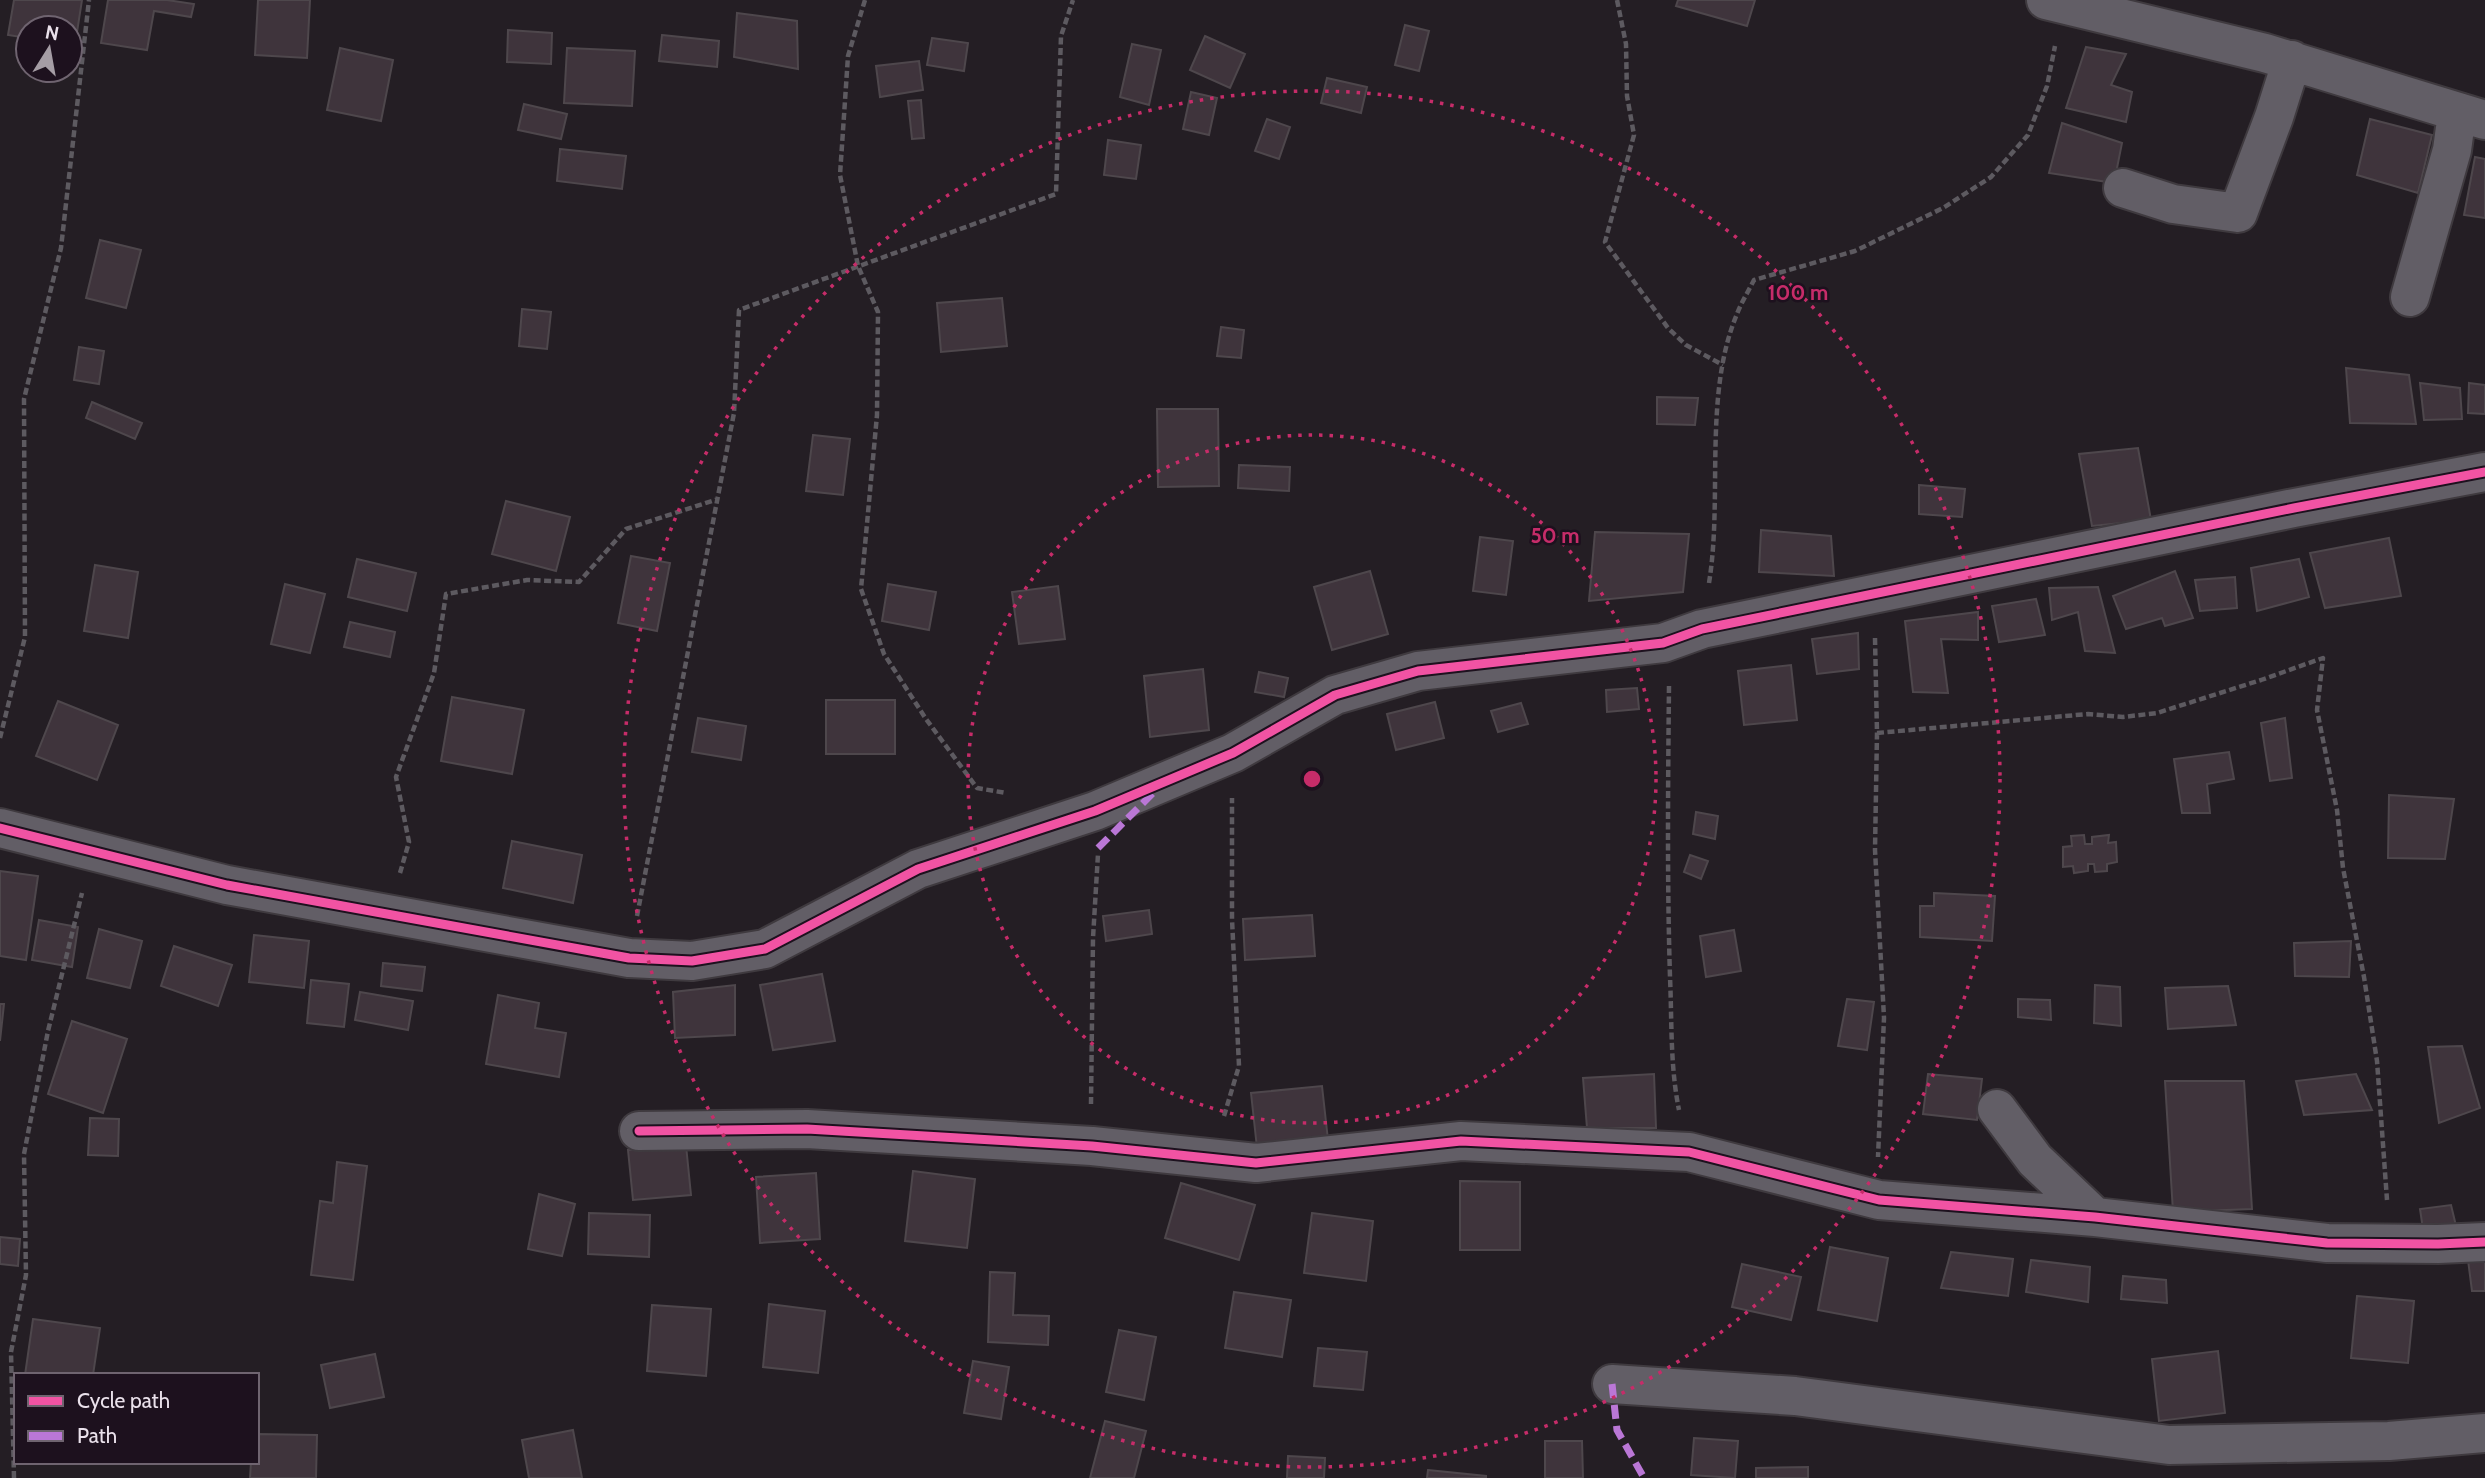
<svg xmlns="http://www.w3.org/2000/svg" width="2485" height="1478" font-family="Cabin,sans-serif">
  <rect width="100%" height="100%" fill="#241e24"/>
  <!-- building -->
  <path fill="#3f343c" stroke="#4e474c" stroke-width="2" d="M14,0H82L75,45L70,44V28H28V38L8,35Z
    M108,0H167L194,4L191,17L154,11L147,50L101,43Z
    M258,0H310L307,58L255,55Z
    M1678,0H1755L1747,26L1676,6Z
    M737,13L797,21L798,69L734,57Z
    M1405,25L1429,31L1419,71L1395,65Z
    M508,30L552,33L551,64L507,62Z
    M662,35L719,41L717,67L659,61Z
    M1205,36L1245,54L1230,88L1190,70Z
    M932,38L968,43L964,71L927,65Z
    M1132,44L1161,50L1149,105L1120,97Z
    M2086,47L2126,54L2111,85L2132,92L2126,122L2066,108Z
    M340,48L393,60L381,121L327,110Z
    M567,48L635,51L632,106L564,103Z
    M919,61L923,90L880,97L876,66Z
    M1327,78L1367,87L1361,113L1321,103Z
    M1191,92L1217,98L1209,135L1183,129Z
    M921,100L924,138L912,139L908,101Z
    M524,104L567,114L561,139L518,130Z
    M1267,119L1290,127L1279,159L1255,151Z
    M2370,119L2432,135L2418,193L2357,175Z
    M2062,123L2122,143L2114,183L2049,173Z
    M1108,140L1141,145L1136,179L1104,175Z
    M560,149L626,156L622,189L557,181Z
    M2475,157L2485,159V218L2464,215Z
    M100,240L141,250L126,308L86,298Z
    M1002,298L1007,346L941,352L937,303Z
    M522,309L551,312L547,349L519,346Z
    M1221,327L1244,330L1241,358L1217,356Z
    M79,347L104,351L99,384L74,380Z
    M2346,368L2409,375L2416,424L2350,423Z
    M2420,383L2460,388L2462,419L2424,420Z
    M2469,383L2485,385V414L2468,413Z
    M1657,397L1698,398L1695,425L1657,424Z
    M92,402L142,423L135,439L86,418Z
    M1157,409H1218L1219,486L1158,487Z
    M813,435L850,439L843,495L806,491Z
    M2138,448L2151,520L2092,526L2079,454Z
    M1239,465L1290,467L1289,491L1238,488Z
    M1919,485L1965,489L1962,517L1919,514Z
    M506,501L570,517L556,571L492,554Z
    M1761,530L1831,536L1834,576L1759,572Z
    M1595,532L1689,534L1683,592L1589,601Z
    M1480,537L1513,541L1506,595L1473,591Z
    M2389,538L2401,596L2325,608L2310,553Z
    M631,556L670,563L657,631L618,623Z
    M357,559L416,573L407,611L348,597Z
    M2299,559L2309,597L2257,611L2251,568Z
    M95,565L138,572L128,638L84,631Z
    M1370,571L1388,634L1332,650L1314,587Z
    M2175,571L2193,618L2165,626L2162,618L2126,629L2113,596Z
    M2235,577L2237,608L2200,611L2195,580Z
    M285,584L325,594L310,653L271,644Z
    M888,584L936,592L929,630L882,621Z
    M1058,586L1065,639L1019,644L1012,592Z
    M2098,587L2115,653L2085,651L2078,612L2052,620L2049,588Z
    M2036,599L2045,635L1999,642L1992,606Z
    M1978,612V640L1941,639L1948,693L1913,692L1905,621Z
    M350,622L395,632L390,657L344,647Z
    M1858,633L1859,669L1817,674L1812,639Z
    M1791,665L1797,720L1744,725L1738,671Z
    M1203,669L1209,730L1150,737L1144,676Z
    M1259,672L1288,678L1284,697L1255,692Z
    M1637,688L1639,709L1607,712L1606,690Z
    M452,697L524,710L512,774L441,761Z
    M826,700H895V754H826Z
    M58,701L118,725L97,780L36,756Z
    M1435,702L1444,738L1396,750L1387,714Z
    M1521,703L1528,724L1498,732L1491,711Z
    M698,718L746,726L741,760L692,752Z
    M2285,718L2292,778L2270,781L2261,723Z
    M2229,752L2234,779L2207,784L2210,813H2182L2174,759Z
    M2389,795L2454,799L2445,859L2388,858Z
    M1696,812L1718,816L1715,839L1693,834Z
    M2084,835L2085,844H2092V837L2109,835L2108,843L2116,842L2117,862L2107,864V871L2095,872L2094,864H2088V871L2074,873L2073,866L2063,867V847L2072,846L2071,836Z
    M512,841L582,855L573,903L503,888Z
    M1690,855L1708,861L1701,879L1684,872Z
    M0,871L38,876L26,960L0,956Z
    M1934,893L1995,896L1992,941L1920,937V906H1934Z
    M1149,910L1152,934L1106,941L1103,916Z
    M1312,915L1315,956L1245,960L1243,919Z
    M39,920L78,927L72,967L32,960Z
    M99,929L142,941L130,988L87,978Z
    M1734,930L1741,971L1706,977L1700,936Z
    M254,935L309,941L304,988L249,982Z
    M2351,941L2349,977L2295,976L2294,943Z
    M174,946L232,965L218,1006L161,986Z
    M383,963L425,967L422,991L381,986Z
    M822,974L835,1041L773,1050L760,985Z
    M311,980L349,984L344,1027L307,1023Z
    M735,985V1035L675,1038L673,992Z
    M2095,985L2120,987L2121,1026L2094,1023Z
    M2228,986L2236,1025L2168,1029L2165,988Z
    M360,992L413,1001L408,1030L355,1020Z
    M498,995L539,1003L535,1028L566,1033L559,1077L486,1064Z
    M1847,999L1874,1002L1867,1050L1838,1046Z
    M2018,999L2050,1000L2051,1020L2018,1017Z
    M0,1004H4L0,1041Z
    M72,1021L127,1039L103,1113L48,1094Z
    M2462,1046L2480,1108L2439,1123L2428,1047Z
    M1654,1074L1656,1128H1587L1583,1078Z
    M1928,1074L1982,1079L1977,1120L1923,1114Z
    M2356,1074L2372,1110L2304,1115L2296,1081Z
    M2165,1081H2244L2252,1209L2173,1212Z
    M1322,1086L1328,1140L1257,1148L1251,1093Z
    M90,1118L119,1119L118,1156L88,1155Z
    M686,1145L691,1195L633,1200L628,1150Z
    M337,1162L367,1166L353,1280L311,1275L320,1201L333,1203Z
    M913,1171L975,1179L967,1248L905,1241Z
    M816,1173L820,1239L760,1243L756,1177Z
    M1460,1181L1520,1182V1250H1460Z
    M1181,1183L1255,1205L1239,1260L1165,1238Z
    M539,1194L575,1204L562,1256L528,1249Z
    M2451,1205L2457,1230L2424,1236L2420,1209Z
    M589,1213L650,1215L649,1257L588,1254Z
    M1312,1213L1373,1221L1366,1281L1304,1273Z
    M0,1237L20,1239L18,1266L0,1264Z
    M1830,1247L1888,1258L1877,1321L1818,1310Z
    M1951,1252L2013,1259L2008,1296L1941,1288Z
    M2485,1259V1291H2472L2468,1260Z
    M2031,1260L2090,1267L2088,1302L2026,1292Z
    M1742,1264L1801,1277L1791,1320L1732,1307Z
    M990,1272L1015,1273L1013,1315L1049,1316L1048,1345L988,1342Z
    M2123,1276L2166,1280L2167,1303L2121,1299Z
    M1234,1292L1291,1300L1282,1357L1225,1348Z
    M2357,1296L2414,1301L2408,1363L2351,1358Z
    M769,1304L825,1311L818,1373L763,1367Z
    M652,1305L711,1309L706,1376L647,1371Z
    M33,1319L100,1328L93,1375H25Z
    M1119,1330L1156,1337L1144,1400L1106,1392Z
    M1318,1348L1367,1352L1363,1390L1314,1386Z
    M2218,1351L2225,1413L2159,1421L2152,1359Z
    M375,1354L384,1397L330,1408L321,1365Z
    M973,1361L1009,1367L1001,1419L964,1413Z
    M1105,1421L1146,1431L1134,1478H1090Z
    M573,1430L582,1478H529L522,1440Z
    M257,1434L317,1435L316,1478H250L251,1462H257Z
    M1694,1438L1738,1441L1735,1478L1691,1475Z
    M1545,1441H1582L1583,1478H1545Z
    M1288,1456L1325,1458L1324,1478H1287Z
    M1808,1467V1478H1756V1468Z
    M1428,1470L1486,1476V1478H1427Z"/>
  <g fill="none" stroke-linecap="round" stroke-linejoin="round">
    <!-- minor casing -->
    <g stroke="#3f3a3f" stroke-width="42">
      <path id="minor" d="M2046,0L2265,53L2485,120
        M2123,188L2173,204L2238,213L2274,117L2292,60
        M2410,297L2452,150L2457,113
        M0,828L227,885L629,958L692,961L765,949L918,869L1095,811L1233,753L1335,695L1418,671L1663,643L1702,629L2294,508L2485,472
        M1997,1109L2035,1160L2095,1217
        M639,1131L807,1129L1092,1146L1256,1163L1461,1141L1689,1152L1879,1200L2095,1217L2327,1243L2438,1244L2485,1242
        M1612,1384L1795,1396L2169,1445L2389,1441L2485,1433"/>
    </g>
    <!-- path -->
    <path stroke="#5d5a60" stroke-width="4.5" stroke-dasharray="7 3.5" stroke-linecap="butt" d="M865,0L848,56L840,175L858,266L878,312L877,415L861,589L884,654L926,719L977,788L1006,793
      M1617,0L1626,44L1627,96L1634,135L1605,242L1668,328L1686,345L1723,365
      M1709,583C1723,497 1703,395 1737,314C1741,303 1748,292 1754,280L1855,251L1943,208L1991,177L2028,135L2047,86L2055,46
      M1875,638L1877,733L1875,850L1884,1018L1878,1157
      M1669,686C1668,783 1667,880 1670,977C1672,1022 1670,1066 1679,1110
      M1877,733L2088,714L2123,717L2157,713L2261,680L2323,658L2317,710L2337,810L2343,868L2364,977L2377,1061L2387,1200
      M0,738L25,637L24,399L61,248L89,0
      M400,873L409,842L396,777L434,673L446,594L527,580L579,582L626,529L718,499
      M637,916L734,413L739,310L1056,194L1061,36L1073,0
      M1091,1104L1093,938L1098,854
      M1224,1116L1239,1066L1232,919V798
      M14,1478L11,1352L26,1275L24,1154L48,1031L82,893"/>
    <!-- minor -->
    <use href="#minor" stroke="#625e66" stroke-width="38"/>
    <!-- quiet -->
    <path stroke="#ba77d6" stroke-width="7" stroke-dasharray="14 7" stroke-linecap="butt" d="M1098,848L1155,791
      M1612,1384L1617,1430L1644,1478"/>
    <!-- cycleway casing -->
    <g stroke="#1d111e" stroke-width="13">
      <path id="cycleway" d="M0,828L227,885L629,958L692,961L765,949L918,869L1095,811L1233,753L1335,695L1418,671L1663,643L1702,629L2294,508L2485,472
        M639,1131L807,1129L1092,1146L1256,1163L1461,1141L1689,1152L1879,1200L2095,1217L2327,1243L2438,1244L2485,1242"/>
    </g>
    <!-- cycleway -->
    <use href="#cycleway" stroke="#f153a3" stroke-width="9"/>
  </g>
  <!-- distance rings -->
  <g fill="none" stroke="#c62c69" stroke-width="3.5" stroke-dasharray="3.5 7">
    <circle cx="1312" cy="779" r="344"/>
    <circle cx="1312" cy="779" r="688"/>
  </g>
  <circle cx="1312" cy="779" r="10" fill="#c62c69" stroke="#1d111e" stroke-width="3.5"/>
  <g font-size="21" text-anchor="middle" font-weight="bold" fill="#c62c69" stroke="#1d111e" stroke-width="5" stroke-linejoin="round" paint-order="stroke">
    <text x="1798" y="300">100 m</text>
    <text x="1555" y="543">50 m</text>
  </g>
  <!-- legend -->
  <rect x="14" y="1373" width="245" height="91" fill="#1d111e" stroke="#6f6470" stroke-width="2"/>
  <rect x="28" y="1396" width="35" height="10" fill="#f153a3" stroke="#6f6470" stroke-width="2"/>
  <text x="77" y="1408" font-size="21" fill="#eae1eb">Cycle path</text>
  <rect x="28" y="1431" width="35" height="10" fill="#ba77d6" stroke="#6f6470" stroke-width="2"/>
  <text x="77" y="1443" font-size="21" fill="#eae1eb">Path</text>
  <!-- north arrow -->
  <g transform="translate(49 49) rotate(11)"><circle r="33" fill="#1d111e" stroke="#6f6470" stroke-width="2"/>
  <path d="M0-5L12 26L0 18L-12 26Z" fill="#a59da5"/>
  <text y="-10" font-size="19" font-weight="bold" text-anchor="middle" fill="#eae1eb">N</text>
  </g>
</svg>
